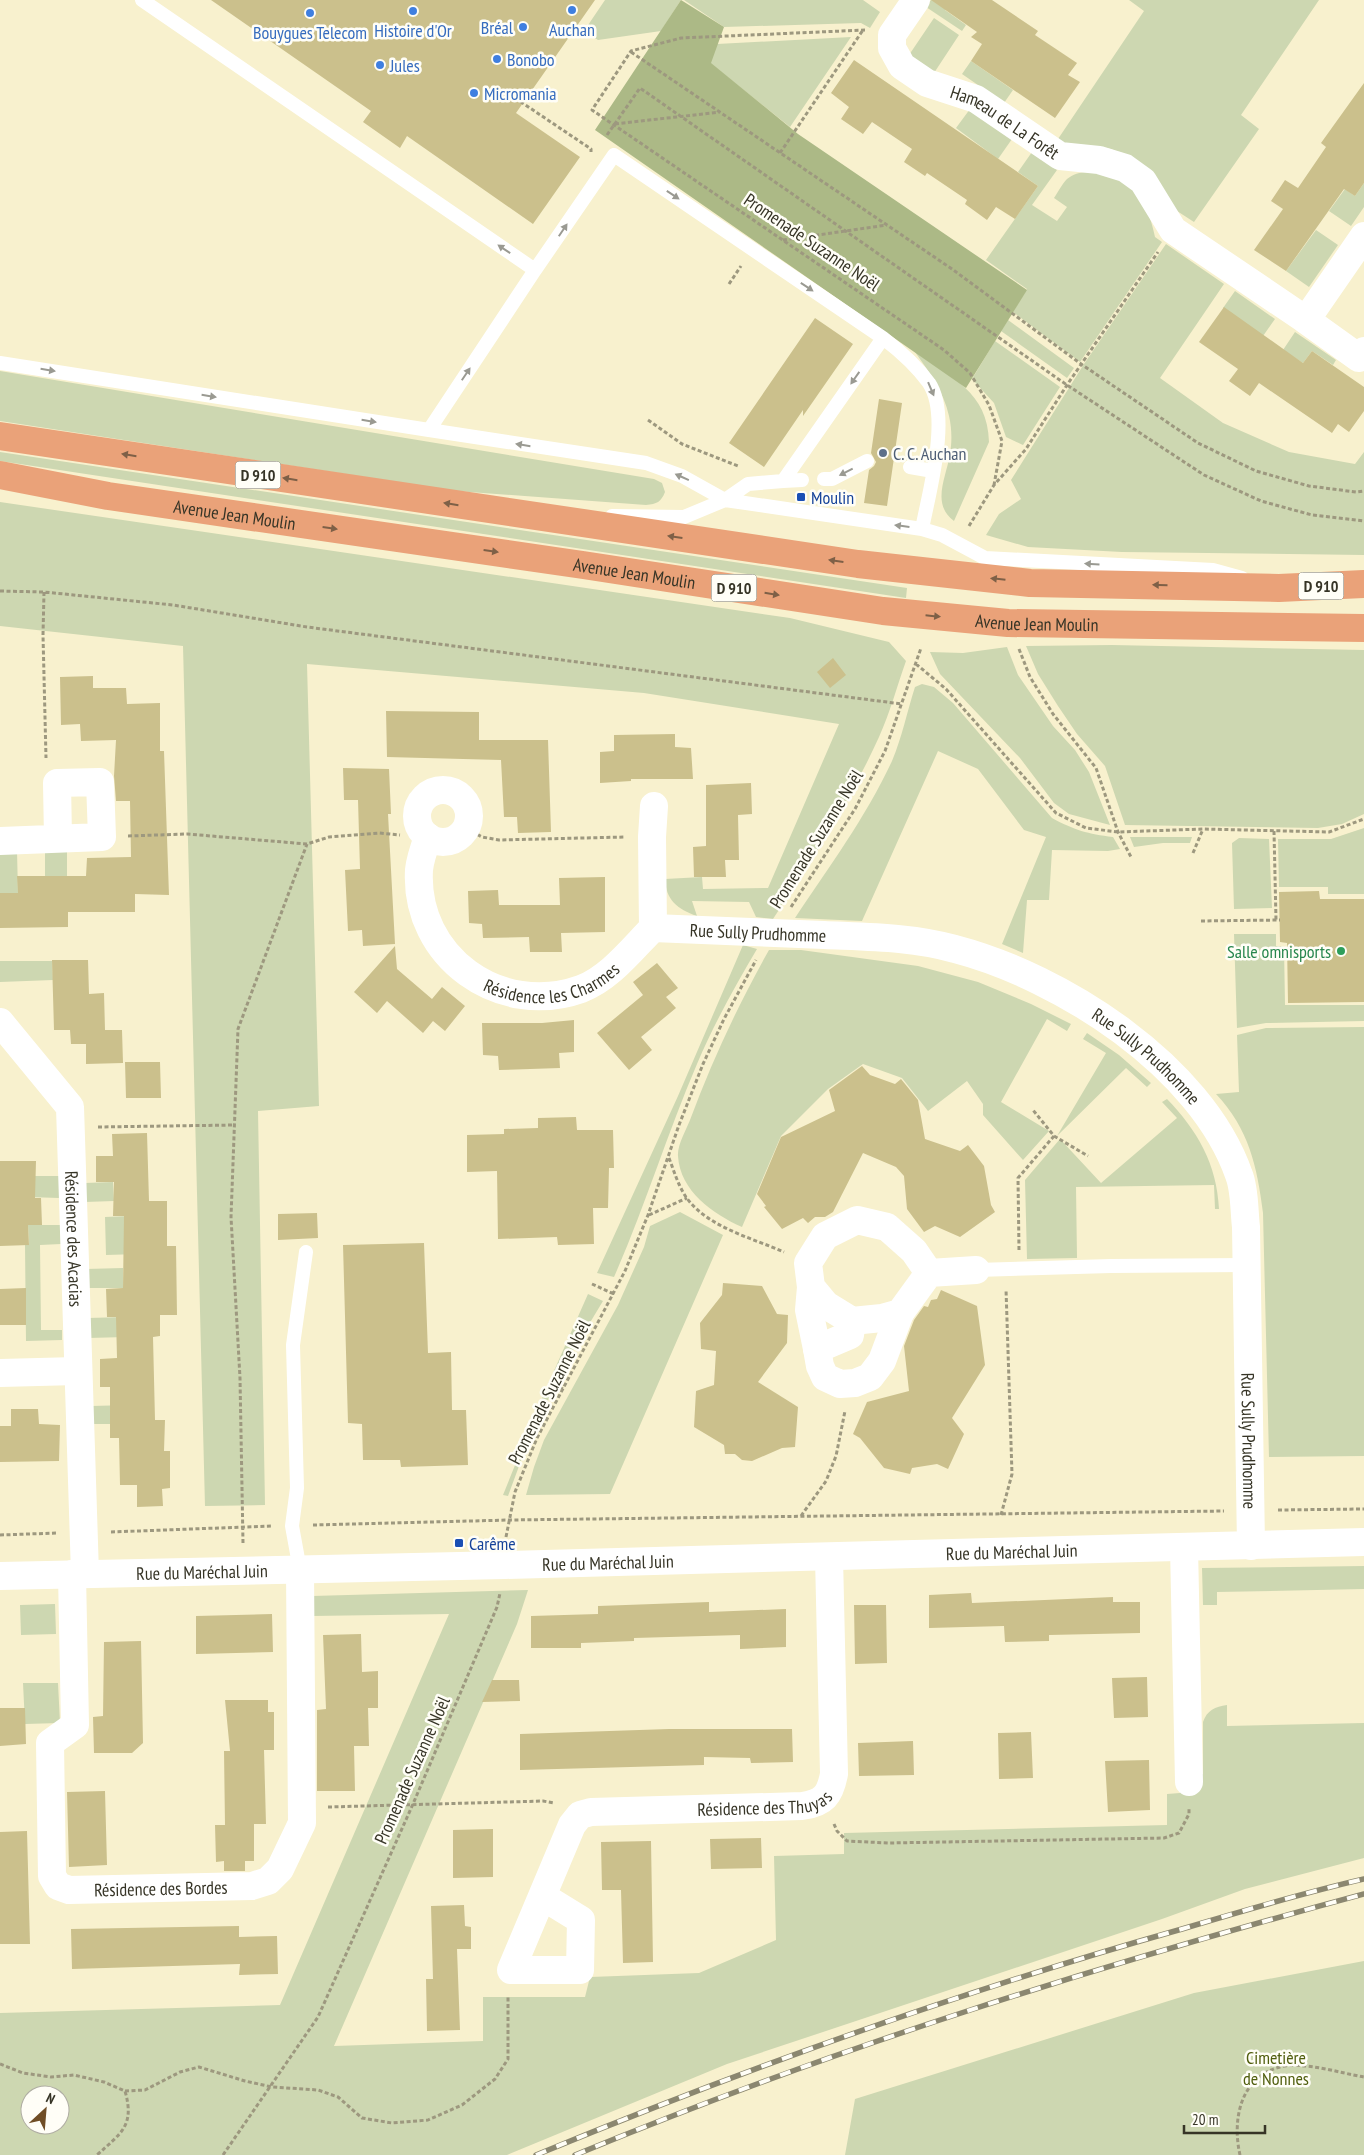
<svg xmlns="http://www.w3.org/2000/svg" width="1364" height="2155" font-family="'PT Sans Narrow',sans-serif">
  <rect width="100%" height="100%" fill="#f8f1ce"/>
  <!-- green -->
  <path fill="#cdd7b1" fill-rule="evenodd" d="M605,0H681L661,31L598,40L584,31Z
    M684,0H863L880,12L870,28L861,23L724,27Z
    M931,0H952L945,10L966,25L962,31L926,7Z
    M1129,0H1319L1241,115L1259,129L1194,222L1177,211L1127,156L1111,149L1090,146H1068L1058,139L1144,11Z
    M934,18L959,35L934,73L909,55Z
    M851,37L790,127L710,63L717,44Z
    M971,61L1013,90L1004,103L962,74Z
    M970,109L1012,139L998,159L956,128Z
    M1032,152L1057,170L1032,205L1057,221L1067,207L1054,198C1058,192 1062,184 1067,179C1076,171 1090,171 1100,174C1107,176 1113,177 1119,179C1141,189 1151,216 1155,237L1162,242L1080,362L1013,312L1027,289L986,260L1038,186L1018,172Z
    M1364,183V207L1351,226L1329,211L1345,189L1355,196Z
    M1316,230L1338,245L1309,287L1286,271Z
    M1166,244L1224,284L1160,378L1223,423L1289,452L1355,464L1364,452V555L1122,552L1028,547L986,535L999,514L1021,499L1011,480L1084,364Z
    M1235,291L1275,319L1263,336L1223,308Z
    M1008,320L1074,368L1067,378L1001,331Z
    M1295,332L1336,360L1333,365L1312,351L1303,363L1283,350Z
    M995,341L1060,387L1023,445L1006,437L994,403L972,379Z
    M915,352C951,377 988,392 989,442L954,521C931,504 946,478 950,454C952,442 952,429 949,416C944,392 929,372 915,352Z
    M0,371L654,479L662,483L665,492C661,502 657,504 646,505L456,491L0,421Z
    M0,452L907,588L906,598L0,461Z
    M0,502L790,618L889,642L906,661C897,686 890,713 879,737C850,801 812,860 773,919L756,917L749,902L692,901L697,916C677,909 666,900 665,879L702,877L703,889L768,888L839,724L644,693L307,664L319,1106L258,1111L265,1505L205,1506L183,646L0,626Z
    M1112,645L1364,650V814L1342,824L1318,828L1125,825L1105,766L1077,734L1058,706L1038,674L1026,646Z
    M1007,647L1018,675L1053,726L1075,750L1089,772L1110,825L1069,814L1054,803L1020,758L940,674L930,652L963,653Z
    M922,684L934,687L953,703L1052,818C1074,830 1088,834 1113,837L1120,849L1108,851L1052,850L1049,900H1027L1023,953L1002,944L1046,837L1024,830L978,769L938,751L862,921L795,918C829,867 866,817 892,761C902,737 907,712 915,687Z
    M1364,828V894H1328V887H1279L1278,839H1331Z
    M1130,837H1192L1190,843H1163L1134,847Z
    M1239,838L1269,839L1272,908L1234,909L1232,843Z
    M45,850H67V892H45Z
    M17,851L18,893H0V852Z
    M1234,934H1276V946L1284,947L1285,1005H1364V1021L1266,1023L1237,1028Z
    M743,945L757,949C735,986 714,1024 697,1064C667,1134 645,1207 614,1277L597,1273L678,1096Z
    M769,950H801L918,966L978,982L1031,1004L1071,1024L1067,1031L1047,1019L1001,1102L1049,1131L1023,1160L983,1115V1104L967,1081L928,1111L902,1078L863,1064L828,1089L781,1136L742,1227C713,1214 680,1191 678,1156C677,1146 686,1130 690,1120C712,1061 738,1005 769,950Z
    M0,961H52L53,980L0,982Z
    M1364,1027V1456L1269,1457L1263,1213C1257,1166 1249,1129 1216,1094L1239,1092L1237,1035L1266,1028Z
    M1087,1033L1119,1055L1151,1083L1147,1087L1126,1068L1057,1136L1106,1053L1083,1039Z
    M1167,1099C1197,1130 1217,1164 1219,1209H1215L1214,1185L1076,1187L1077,1258L1027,1259L1025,1180L1060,1139L1101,1183L1177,1118L1162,1102Z
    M27,1176H59V1198L28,1197Z
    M113,1182L114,1201L85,1202V1183Z
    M680,1212L723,1235L610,1494L526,1495L534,1467L544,1440L618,1305L644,1247L650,1226Z
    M130,1216L139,1254L106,1255L105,1217Z
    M28,1225H60L61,1244L40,1245L41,1330H62V1340L26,1341L25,1245H29Z
    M123,1268V1288H86V1269Z
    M588,1294L603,1301L559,1374L553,1373Z
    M125,1317L126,1337L88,1338V1318Z
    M545,1391L551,1394L529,1439L508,1496L503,1495Z
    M130,1405V1424H91V1406Z
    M1364,1566V1589L1217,1592V1605H1203L1202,1568Z
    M528,1590L517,1624L334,2046L483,2041V1997H585L590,1977L699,1973L776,1940L774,1856L844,1854V1833L1167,1825V1794L1180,1793V1776L1203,1774V1722C1207,1710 1215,1707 1227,1705V1726L1364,1723V1858L1245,1889L1162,1919L727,2064L507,2155H0V2013L280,2005L449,1614L312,1616V1596ZM30,2095H60V2125H30Z
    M55,1604L56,1634L21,1635L20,1605Z
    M23,1683H58L60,1723L25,1724Z
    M1364,1961V2155H845L855,2099L1194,1993Z"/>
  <!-- forest -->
  <path fill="#acb986" d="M681,0L724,27L711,63L798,134L1027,290L966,388L595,130Z"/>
  <!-- building -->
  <path fill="#cbc08c" d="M211,0H595L516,113L580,157L533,224L407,136L400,148L363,122L371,111Z
    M931,0H992L1038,31L1035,35L1077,63L1068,75L1080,82L1055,118L971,61L982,44L971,37L977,32Z
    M854,60L1038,186L1015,219L996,207L987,220L965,204L967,200L927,173L925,176L904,162L912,149L872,122L863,134L841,119L849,107L831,93Z
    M1364,83V183L1355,196L1344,189L1286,271L1254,250L1283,209L1271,201L1285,180L1298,188L1326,147L1321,143Z
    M1224,307L1303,363L1312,351L1364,387V411L1349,432L1338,424L1332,433L1259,383L1250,396L1229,381L1238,369L1199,342Z
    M815,318L853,344L803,416V410L764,467L729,443Z
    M879,399L902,403L887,506L864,503L869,470L874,466L876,462L871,453Z
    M833,658L846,675L830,688L817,672Z
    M93,676V688H126L127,704L160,703V751H164L169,895L135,894V912H68V927L0,928V893H18L17,876H86L87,858L131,857L130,801H116L114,776L116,740L81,741L80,724L61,725L60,677Z
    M386,711L479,712V740H548L551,832L518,833L517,817H504L501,760L387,757Z
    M675,734V747L691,748L693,779H631V781L600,783V752L614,751V735Z
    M343,768L389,769L391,814H388L395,944L363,946L362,930L348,931L345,870L360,869L358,800H344Z
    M751,783L752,814L738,815L739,860H725L726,877H694L693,847L706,846V785Z
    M605,877V932L561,933L562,952H530L529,937L483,938L482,924L469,923L468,891L498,890L499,905H560L559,878Z
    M1319,891L1320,899H1364V1002L1288,1003L1287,943L1280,942L1279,892Z
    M395,946L397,969L432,999L442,987L465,1006L445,1031L433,1021L423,1033L387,1001L377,1013L354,992Z
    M52,960H88L89,994L104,993L105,1030H122L123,1063L86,1064V1044H71L70,1030H54Z
    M657,963L678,988L666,997L676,1008L641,1037L652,1050L629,1070L597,1033L643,995L633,982Z
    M574,1020V1052L559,1053L560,1068L499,1070L498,1056L483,1055L482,1023H542Z
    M125,1062H160L161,1098H126Z
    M862,1066L870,1075L895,1084L901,1079L918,1100L925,1139L960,1151L968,1145L984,1166L991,1205L995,1212L960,1237L935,1226L924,1232L907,1209L904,1176L896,1167L863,1153L833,1212L825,1217H815L808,1223L803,1218L782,1229L764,1207L766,1206L757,1194L781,1137L835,1111L829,1090Z
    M576,1117L577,1130H613L614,1168H609L608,1208H593L594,1244L558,1245L557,1237L498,1239L497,1171L467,1172V1135L504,1134V1129L538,1128V1118Z
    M147,1133L149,1201H167V1246H176L177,1315H160V1336L153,1337L155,1420H165L164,1451H170V1488L162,1489L163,1506L137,1507V1485H120L119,1438H110V1387H100V1359L117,1358L116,1317H107L106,1289L123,1288L124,1216H113L114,1182H96V1156H113L112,1134Z
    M0,1161H36L35,1198H41L42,1225H28L29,1245L0,1246Z
    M317,1213L318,1238L278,1240V1214Z
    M424,1243L428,1353L451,1352L452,1410H466L468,1465L401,1467L400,1460H363L362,1424L348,1423L343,1245Z
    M723,1283L762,1286L777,1314L788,1315L787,1343L758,1382L798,1407L795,1447L782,1448L752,1461L742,1460L735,1454H725L724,1445L694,1427L696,1391L714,1385L716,1351L701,1349L700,1323L722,1295Z
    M26,1288V1325H0V1289Z
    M941,1290L977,1306L985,1365L952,1418L964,1434L948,1469L937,1464L912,1468L910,1474L884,1468L860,1438L853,1434L867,1402L909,1391L904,1346L914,1320L924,1306L928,1307L931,1300L937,1299Z
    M11,1409H38L39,1424L60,1425L59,1461L0,1462V1426H11Z
    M971,1593L972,1603L1113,1597V1602H1140V1633L1049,1635V1641L1005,1642L1004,1626L929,1628V1595Z
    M709,1602V1612L786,1609V1647L740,1649V1635L634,1638V1641L581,1643V1648H531V1616L598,1614V1606Z
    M854,1605H886L887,1663L855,1664Z
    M272,1614L273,1652L196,1654V1616Z
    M361,1634L362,1672L378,1671V1708H368L369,1746H354L355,1791H317V1710L326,1709L323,1635Z
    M141,1641L143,1743L132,1753H94L93,1717L103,1716L104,1642Z
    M1147,1677L1148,1717L1114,1718L1112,1678Z
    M492,1680H519L520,1701L482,1702Z
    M225,1700H268V1712H274V1750H264L266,1824H254V1861H245V1871H224V1861L216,1862L215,1825H225L224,1751H230Z
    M0,1708H25L26,1744L0,1746Z
    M669,1729H792L793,1762L751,1763L750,1758L704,1757V1765L520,1770V1734Z
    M1031,1732L1033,1778L999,1779L998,1733Z
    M913,1741L914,1775L859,1776L858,1743Z
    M1149,1760L1150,1810L1108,1812L1105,1761Z
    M105,1791L107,1865L69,1867L67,1792Z
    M493,1829V1877L453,1878V1830Z
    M27,1831L30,1944H0V1832Z
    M761,1838L762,1868L711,1869L710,1839Z
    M651,1841L653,1962L623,1963L621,1890H602L601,1842Z
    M464,1905L465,1926L471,1927V1949H457L460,2030L427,2031L426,1979H433L431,1906Z
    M239,1926V1937L277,1936L278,1974L239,1975L240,1964L72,1969L71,1929Z"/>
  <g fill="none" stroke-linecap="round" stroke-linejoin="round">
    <!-- path -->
    <path stroke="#9d987f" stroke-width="3" stroke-dasharray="4 2.5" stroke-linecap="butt" d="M865,30L681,38L631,51L592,110L944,350L970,373L989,405L1002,441L994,485
      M631,52L952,269L1081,364L1198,443L1256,471L1309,486L1356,492L1364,491
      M515,98L591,149V152
      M615,124L720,112
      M607,135L640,88L1067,385L1204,475L1261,501L1312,515L1364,521
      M780,153L863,30
      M783,240L887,225
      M729,284L741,266
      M648,420L682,444L738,466
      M969,526L994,485L1026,449L1067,385L1158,252
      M0,591L44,592L173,605L307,627L902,704
      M44,592L43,635L46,758
      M1019,649L1030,677L1053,714L1096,768L1118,832L1131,857
      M916,664L946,689L1056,813L1086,828L1118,832L1203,829L1329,832L1364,819
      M466,828L482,837L499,840L625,837
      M1274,831L1276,920
      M128,836L187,834L307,844L329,837L379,833L400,835
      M1193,853L1203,829
      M791,907L855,809L885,751L921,648
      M1201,921L1280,920
      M98,1127L235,1125
      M1054,1136L1088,1156
      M669,1158C674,1171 678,1185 686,1197C707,1227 752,1238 784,1252
      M649,1215L687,1198
      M1019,1250L1018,1178L1054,1136L1033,1110
      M592,1284L614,1294
      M549,1382L563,1389
      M1278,1510L1364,1509
      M1001,1515L1012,1474L1006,1289
      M801,1516L826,1481L836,1456L845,1411
      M313,1525L510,1520L1224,1511
      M111,1532L272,1526
      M0,1535L57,1533
      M506,1537L515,1492L537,1438L625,1271L648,1215L679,1125L703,1064L724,1019L756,960
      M243,1543L240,1378L231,1217L238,1029L307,844
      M328,1807L543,1801L554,1803
      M834,1824L837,1831L847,1841L889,1843L1164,1838L1179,1833L1189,1814V1809
      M0,2064L23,2073L51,2077L74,2075L104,2082L125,2091C135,2126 121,2133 97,2155
      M125,2091L145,2090L180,2072L199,2067L245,2081L272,2087L318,2090L338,2097L362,2118L392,2123L428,2120L462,2105L495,2079L508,2059V1996
      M223,2155L318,2017L413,1804L497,1607L500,1593
      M1240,2155C1232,2120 1240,2077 1280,2067C1303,2061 1340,2073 1364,2077"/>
    <!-- lane -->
    <path stroke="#fff" stroke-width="14" d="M142,0L535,270L429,430L646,463L682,476L725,500L922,529L942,535L985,558L1213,570L1242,578
      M535,270L614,155L883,338C900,351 916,365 929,383C951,416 929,492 922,529
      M0,363L429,430
      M910,467L933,471
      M824,479H832L867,461
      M783,481L802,480
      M612,516L684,517L725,500L748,484L783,481L883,338
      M976,1270L1111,1266L1246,1265
      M300,1570L292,1526L297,1488L293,1345L306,1252"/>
    <!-- street -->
    <g stroke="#fff" stroke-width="28">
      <path id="s1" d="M916,0L892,35V48L902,66L927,83L976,99L1060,156L1099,160L1125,168L1143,181L1173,230L1306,320L1364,236"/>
      <path d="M1306,320L1359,358L1364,351"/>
      <circle cx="443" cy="816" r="26"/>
      <path id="s2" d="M428,837C424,848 420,859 419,870C414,957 500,1018 581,989C610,978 632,949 653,928L652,837L654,806"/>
      <path d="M0,841L102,837L100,782L57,783L58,838"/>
      <path id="s3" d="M653,928C710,930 767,933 824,935C868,937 913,937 955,949C1062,977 1201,1066 1239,1175C1245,1190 1244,1211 1246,1227L1251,1546"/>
      <path id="s4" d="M0,1022L70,1107L85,1574"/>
      <path d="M929,1273L900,1313L882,1318L852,1321L826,1305L811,1287L808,1263L825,1236L857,1220L887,1227L914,1251L929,1273L976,1270"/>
      <path d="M811,1287L809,1310L817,1349"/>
      <path d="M852,1321L850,1335L817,1349L820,1366L825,1377L840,1384L855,1383L870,1377L882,1361L900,1313"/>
      <path d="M0,1373L77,1371"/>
      <path d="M1184,1547L1189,1782"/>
      <path id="s5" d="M72,1574L75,1725L50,1743L52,1876L58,1886L69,1890L252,1886L268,1881L280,1869L302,1823L300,1570"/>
      <path id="s6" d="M0,1576L505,1565L1364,1542"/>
      <path id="s7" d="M542,1896L581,1920L580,1970H511L572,1825L580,1815L591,1812L802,1806C824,1803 830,1795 834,1774L829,1557"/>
    </g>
    <!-- primary -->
    <g stroke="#eaa279" stroke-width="28">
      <path d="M0,436L858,564L1030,583L1279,588L1364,584"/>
      <path id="s8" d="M0,475L108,496L583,565L883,611L1008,623L1364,628"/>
    </g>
    <!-- rail casing -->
    <g stroke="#8b8770" stroke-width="5.5">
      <path id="rail" d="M536,2155C747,2068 962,1991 1182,1929C1242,1911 1303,1893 1364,1879
        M575,2155C831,2049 1096,1966 1364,1894"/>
    </g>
    <!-- rail -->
    <use href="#rail" stroke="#fffef7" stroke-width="4" stroke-dasharray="11" stroke-linecap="butt"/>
  </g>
  <!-- one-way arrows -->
  <defs><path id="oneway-solid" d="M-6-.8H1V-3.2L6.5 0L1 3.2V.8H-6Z" transform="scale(1.25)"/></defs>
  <g fill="#9a9a92">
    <use href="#oneway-solid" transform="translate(673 195) rotate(34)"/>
    <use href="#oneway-solid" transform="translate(563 230) rotate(-56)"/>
    <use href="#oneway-solid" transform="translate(504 249) rotate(-146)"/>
    <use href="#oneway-solid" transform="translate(807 287) rotate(34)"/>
    <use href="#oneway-solid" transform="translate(48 370) rotate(9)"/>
    <use href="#oneway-solid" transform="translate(466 374) rotate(-56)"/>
    <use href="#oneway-solid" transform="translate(855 378) rotate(125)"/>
    <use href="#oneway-solid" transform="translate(931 389) rotate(67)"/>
    <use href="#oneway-solid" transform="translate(209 396) rotate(9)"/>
    <use href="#oneway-solid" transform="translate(369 421) rotate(9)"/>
    <use href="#oneway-solid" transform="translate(523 445) rotate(-171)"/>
    <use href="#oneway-solid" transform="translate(846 472) rotate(153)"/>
    <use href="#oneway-solid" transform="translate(682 477) rotate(-156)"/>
    <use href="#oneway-solid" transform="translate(902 526) rotate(-173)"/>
    <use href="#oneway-solid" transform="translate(1092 564) rotate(-177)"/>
  </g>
  <g fill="#7e6047">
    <use href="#oneway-solid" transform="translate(129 455) rotate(-171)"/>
    <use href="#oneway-solid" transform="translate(290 479) rotate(-171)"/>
    <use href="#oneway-solid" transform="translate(451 504) rotate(-171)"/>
    <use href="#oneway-solid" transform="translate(330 528) rotate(8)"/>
    <use href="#oneway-solid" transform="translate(675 537) rotate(-172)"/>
    <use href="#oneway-solid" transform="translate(491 551) rotate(8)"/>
    <use href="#oneway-solid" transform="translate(836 561) rotate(-172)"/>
    <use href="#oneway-solid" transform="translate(998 579) rotate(-174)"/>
    <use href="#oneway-solid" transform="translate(1160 585) rotate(-179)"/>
    <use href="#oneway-solid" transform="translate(772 594) rotate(9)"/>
    <use href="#oneway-solid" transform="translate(933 616) rotate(6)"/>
  </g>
  <!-- markers -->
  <g fill="#3f7fe0" stroke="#fffef7" stroke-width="2">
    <circle cx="572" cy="10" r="5"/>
    <circle cx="413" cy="11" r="5"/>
    <circle cx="310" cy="13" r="5"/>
    <circle cx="523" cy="27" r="5"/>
    <circle cx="497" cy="59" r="5"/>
    <circle cx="380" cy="65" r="5"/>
    <circle cx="474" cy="93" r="5"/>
  </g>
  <circle fill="#5c6f8a" stroke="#fffef7" stroke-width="2" cx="883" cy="453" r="5"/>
  <g fill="#1a4fb4" stroke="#fffef7" stroke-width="2">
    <rect x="796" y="492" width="10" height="10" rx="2.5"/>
    <rect x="454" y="1538" width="10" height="10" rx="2.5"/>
  </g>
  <circle fill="#2e9e5b" stroke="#fffef7" stroke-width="2" cx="1341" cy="951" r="5"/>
  <g text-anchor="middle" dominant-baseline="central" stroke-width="5" stroke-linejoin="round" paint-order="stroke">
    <!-- shield labels -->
    <g fill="#fffef7" stroke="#727165" stroke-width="1">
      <rect x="235.5" y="461.5" width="45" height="27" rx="4"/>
      <rect x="1298.5" y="572.5" width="45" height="27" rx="4"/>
      <rect x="711.5" y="574.5" width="45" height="27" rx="4"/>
    </g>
    <g font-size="16" font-weight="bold" fill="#363426">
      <text x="258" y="475">D 910</text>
      <text x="1321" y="586">D 910</text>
      <text x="734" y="588">D 910</text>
    </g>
    <!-- shop labels -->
    <g font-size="18" fill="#366cbe" stroke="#fffef7">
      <text x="513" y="27" text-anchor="end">Bréal</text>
      <text x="572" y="29">Auchan</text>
      <text x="413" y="30">Histoire d'Or</text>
      <text x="310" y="32">Bouygues Telecom</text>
      <text x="507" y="59" text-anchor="start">Bonobo</text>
      <text x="390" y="65" text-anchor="start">Jules</text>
      <text x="484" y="93" text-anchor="start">Micromania</text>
    </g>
    <!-- street labels -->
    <g font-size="18" fill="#363426" stroke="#fffef7">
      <text stroke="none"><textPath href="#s1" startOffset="194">Hameau de La Forêt</textPath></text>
      <text transform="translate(812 242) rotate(34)">Promenade Suzanne Noël</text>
      <text stroke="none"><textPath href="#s8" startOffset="238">Avenue Jean Moulin</textPath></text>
      <text stroke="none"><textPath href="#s8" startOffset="642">Avenue Jean Moulin</textPath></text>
      <text stroke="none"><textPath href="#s8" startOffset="1048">Avenue Jean Moulin</textPath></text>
      <text transform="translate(816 839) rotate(-58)">Promenade Suzanne Noël</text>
      <text stroke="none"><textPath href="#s3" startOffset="105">Rue Sully Prudhomme</textPath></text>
      <text stroke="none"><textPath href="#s2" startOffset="244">Résidence les Charmes</textPath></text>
      <text stroke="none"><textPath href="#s3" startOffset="525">Rue Sully Prudhomme</textPath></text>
      <text stroke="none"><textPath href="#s4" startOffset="242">Résidence des Acacias</textPath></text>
      <text transform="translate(549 1392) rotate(-63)">Promenade Suzanne Noël</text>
      <text stroke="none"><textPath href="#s3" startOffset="945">Rue Sully Prudhomme</textPath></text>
      <text stroke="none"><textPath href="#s6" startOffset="1012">Rue du Maréchal Juin</textPath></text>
      <text stroke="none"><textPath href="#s6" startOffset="608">Rue du Maréchal Juin</textPath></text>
      <text stroke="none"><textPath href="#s6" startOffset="202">Rue du Maréchal Juin</textPath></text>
      <text transform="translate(412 1770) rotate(-66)">Promenade Suzanne Noël</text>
      <text stroke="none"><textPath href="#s7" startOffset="520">Résidence des Thuyas</textPath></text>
      <text stroke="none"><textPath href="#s5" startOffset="430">Résidence des Bordes</textPath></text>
    </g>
    <!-- service labels -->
    <g font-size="18" fill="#4e5e75" stroke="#fffef7" text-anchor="start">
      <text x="893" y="453">C. C. Auchan</text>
    </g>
    <!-- transit labels -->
    <g font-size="18" fill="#164399" stroke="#fffef7" text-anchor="start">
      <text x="811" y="497">Moulin</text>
      <text x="469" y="1543">Carême</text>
    </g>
    <!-- leisure labels -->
    <g font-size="18" fill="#27864d" stroke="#fffef7" text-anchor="end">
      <text x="1331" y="951">Salle omnisports</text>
    </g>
    <!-- park labels -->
    <g font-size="18" fill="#505e0e" stroke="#fffef7">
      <text x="1276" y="2057">Cimetière<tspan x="1276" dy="21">de Nonnes</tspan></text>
    </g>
  </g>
  <!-- north arrow -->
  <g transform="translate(45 2110) rotate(26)"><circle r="24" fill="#fffef7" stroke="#afada3"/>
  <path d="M0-4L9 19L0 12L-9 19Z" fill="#704e26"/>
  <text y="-8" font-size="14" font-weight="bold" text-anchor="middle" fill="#363426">N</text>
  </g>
  <!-- scale -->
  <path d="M1184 2125v8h81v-8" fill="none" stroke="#363426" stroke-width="2.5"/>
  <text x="1192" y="2125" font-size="15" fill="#363426" stroke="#fffef7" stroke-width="4" paint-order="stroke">20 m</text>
</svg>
